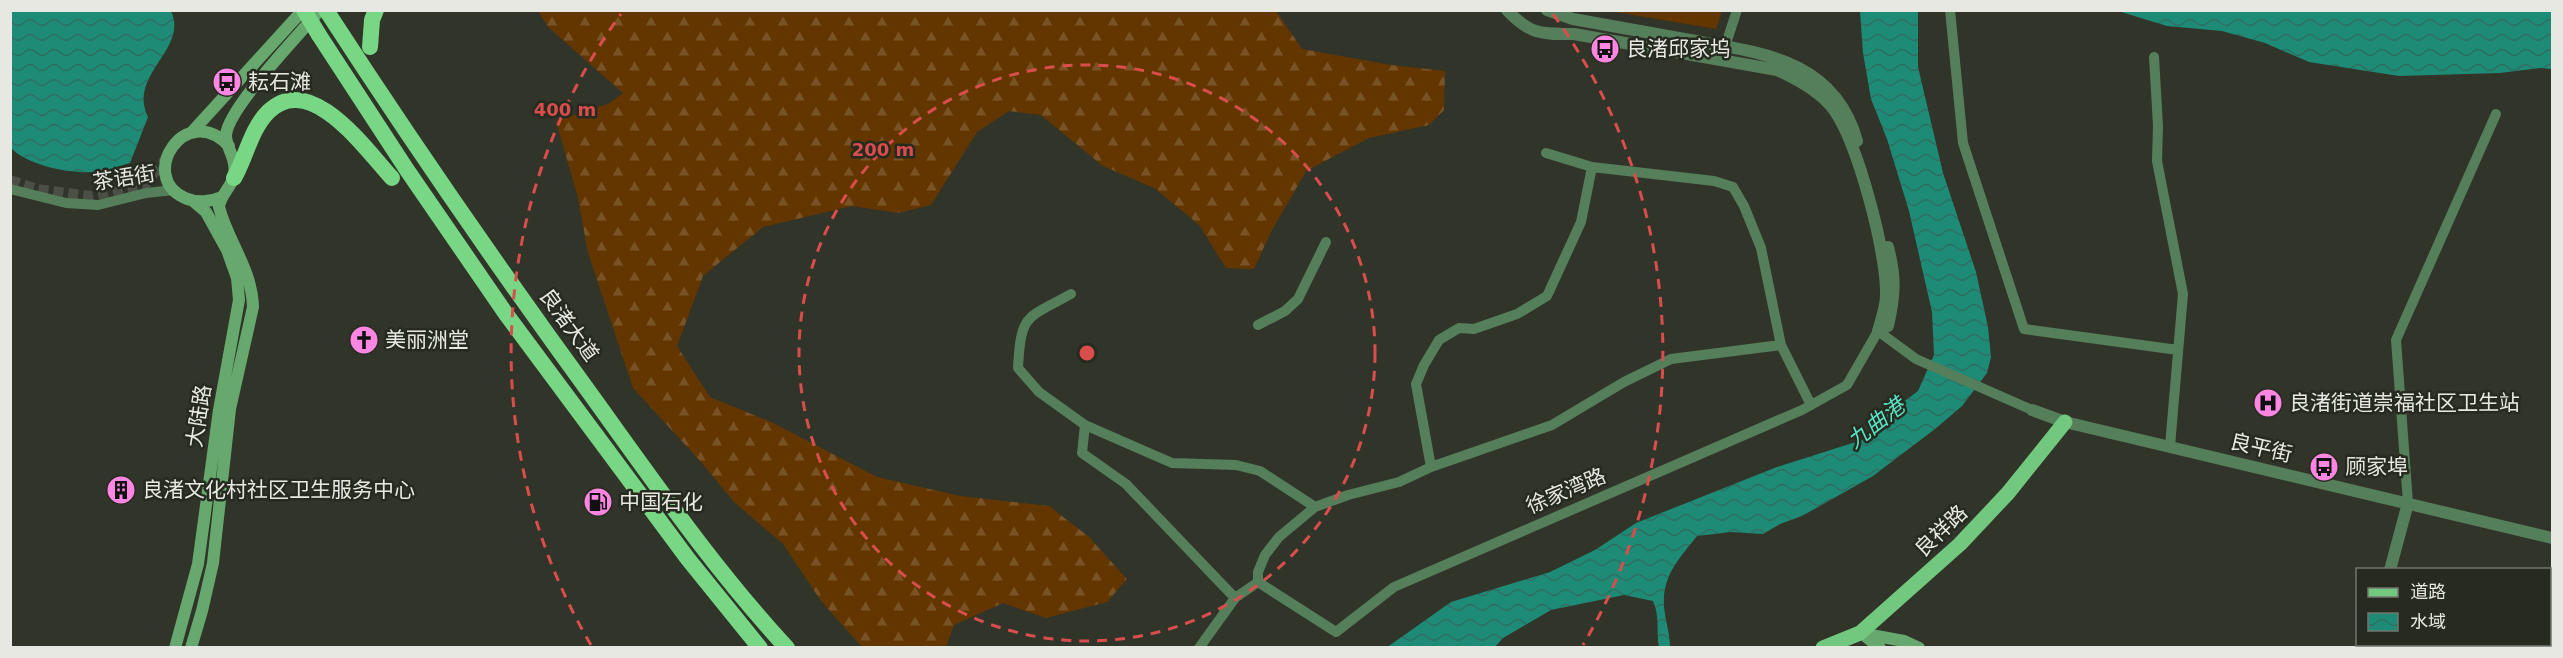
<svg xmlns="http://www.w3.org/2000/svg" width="2563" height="658" font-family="'DejaVu Sans','Noto Sans SC',sans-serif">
  <defs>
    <pattern id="forest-firs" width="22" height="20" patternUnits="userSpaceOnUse" patternTransform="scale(1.5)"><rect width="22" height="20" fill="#633600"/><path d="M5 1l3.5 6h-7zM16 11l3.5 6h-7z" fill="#795325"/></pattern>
    <pattern id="water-waves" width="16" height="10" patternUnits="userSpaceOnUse" patternTransform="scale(1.5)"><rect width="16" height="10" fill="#1e8b76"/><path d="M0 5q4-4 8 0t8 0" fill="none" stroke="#2e6f62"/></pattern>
  </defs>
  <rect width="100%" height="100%" fill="#313429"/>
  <!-- green -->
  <path fill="#633600" d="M1609,11H1722L1716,29Z"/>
  <!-- forest -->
  <path fill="url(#forest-firs)" d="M538,11H1276L1302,49L1391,65L1445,71L1444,110L1429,125L1369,138L1306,171L1271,232L1254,269L1226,268L1199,225L1156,189L1103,166L1041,115L1009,111L977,132L931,205L898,213L852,206L763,227L703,276L677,346L710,397L771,422L877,477L960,496L1049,506L1088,536L1127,579L1107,602L1046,618L1003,603L954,625L946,647H862L821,601L783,544L734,502L701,462L633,388L588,253L578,198L556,121L608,104L623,93L549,28Z"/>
  <!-- water -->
  <path fill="url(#water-waves)" d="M11,10L171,11C189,49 127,75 148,117L130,163C119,166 106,171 94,172C70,174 27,165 11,148Z
    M1860,11H1918V67L1943,173L1976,272L1988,327L1991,357L1987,373L1962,406L1935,429L1873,476L1802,516L1780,524L1763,534L1731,532L1697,536C1680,558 1662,575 1664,606C1665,620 1670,633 1670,647H1659C1656,631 1660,616 1653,601L1624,595L1551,610L1503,638L1495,647L1386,648L1451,602L1550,572L1595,550L1636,523L1777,467L1862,440L1880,428L1886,415L1918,391L1934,355L1932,312L1909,211L1887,139L1871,99L1863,53Z
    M2118,11H2552V69L2540,68L2500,73L2399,76L2309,62L2265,43L2222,31L2167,26Z"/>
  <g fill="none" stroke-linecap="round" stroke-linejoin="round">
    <!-- minor-tunnel -->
    <path stroke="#4c4f45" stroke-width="10" stroke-dasharray="10 5" stroke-linecap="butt" d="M10,180L37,189L91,196L146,184L166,158"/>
    <!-- minor -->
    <path stroke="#557e5a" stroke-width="10" d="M1950,10L1963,143L2024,329L2178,350
      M2154,57L2158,126L2157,161L2183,294L2170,446
      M1721,59L1737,10
      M1546,153L1592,167L1714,181L1733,187L1744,206L1761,248L1781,345L1811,405
      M10,189L66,203L98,205L146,193L174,190
      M1071,294C1026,319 1021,313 1018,368L1039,392L1085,425L1172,463L1236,465L1260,471L1315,507
      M1258,325L1285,311L1298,299L1326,242
      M1085,425L1082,453L1126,484L1235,598
      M1431,467L1416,384L1424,365L1439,340L1459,328L1474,329L1517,314L1547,296L1581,222L1592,167
      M2408,503L2396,340L2496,114
      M1258,582L1336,632L1394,587L1802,410L1847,385L1878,331L1916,359L2032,410
      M1199,648L1235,598L1258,582V572L1265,555L1279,537L1315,507L1348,495L1399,482L1431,467L1552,425L1624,382L1671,359L1781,345"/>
    <!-- tertiary -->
    <path stroke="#557e5a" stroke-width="12" d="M1507,10C1530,35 1542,34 1574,34L1777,70C1797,79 1820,91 1834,110C1858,144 1887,253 1886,295C1886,307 1881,320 1878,331
      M1547,10L1573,19C1612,26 1651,33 1690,40C1762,53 1834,59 1857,141
      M1878,331L1888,326C1895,295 1896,278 1888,247
      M2032,410L2065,422L2552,538
      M2390,570L2408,503
      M2370,648V644"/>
    <!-- secondary -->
    <path stroke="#66a86e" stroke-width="12" d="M191,133L303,10
      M222,197C211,202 196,203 185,198C137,177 185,100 229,146
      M1860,633L1904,641L1919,648
      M1864,635L1880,648
      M175,648L198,564L219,410L239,300L237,278L227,250L206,212L193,201
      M191,648L202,611L213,563L230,409L253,307C252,269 228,242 219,207C220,195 232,187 234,175C237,158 226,149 226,135C228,108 300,34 320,10"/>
    <!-- primary -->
    <path stroke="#72c87e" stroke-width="15" d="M1823,648L1860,633L1960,544L2008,493L2065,422"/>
    <!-- trunk -->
    <path stroke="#77d784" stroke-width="16" d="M326,10C411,141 500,270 592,396C654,482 715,570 787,648
      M319,35L407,170L506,314L688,559L760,648
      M370,47L372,20L376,10
      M234,178C246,157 251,129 268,112C311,70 366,150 392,178"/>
    <!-- trunk-bridge -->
    <path stroke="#77d784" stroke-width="16" d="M304,10L319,35"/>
  </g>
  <!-- distance rings -->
  <g fill="none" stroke="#d94e4d" stroke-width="3" stroke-dasharray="10 8">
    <circle cx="1087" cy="353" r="288"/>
    <path d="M591 645A576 576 0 0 1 621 14M1553 14A576 576 0 0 1 1583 645"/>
  </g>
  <!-- icons -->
  <defs>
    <g id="bus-disc" transform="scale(1.5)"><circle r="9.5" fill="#fd86e2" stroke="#272a1f"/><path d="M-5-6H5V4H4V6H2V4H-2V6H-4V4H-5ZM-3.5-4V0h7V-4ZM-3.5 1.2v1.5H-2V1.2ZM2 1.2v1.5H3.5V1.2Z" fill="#111"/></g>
    <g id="church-disc" transform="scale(1.5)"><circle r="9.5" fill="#fd86e2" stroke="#272a1f"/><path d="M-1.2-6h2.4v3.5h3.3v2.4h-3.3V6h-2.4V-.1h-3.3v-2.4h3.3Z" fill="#111"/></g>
    <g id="hospital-disc" transform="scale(1.5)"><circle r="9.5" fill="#fd86e2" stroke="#272a1f"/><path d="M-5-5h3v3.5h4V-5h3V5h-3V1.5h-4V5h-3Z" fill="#111"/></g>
    <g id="building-disc" transform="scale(1.5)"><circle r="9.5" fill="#fd86e2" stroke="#272a1f"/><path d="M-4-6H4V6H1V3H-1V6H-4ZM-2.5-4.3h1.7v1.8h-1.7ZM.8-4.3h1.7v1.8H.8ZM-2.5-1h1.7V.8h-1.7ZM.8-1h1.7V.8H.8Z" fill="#111"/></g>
    <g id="fuel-disc" transform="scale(1.5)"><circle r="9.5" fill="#fd86e2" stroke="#272a1f"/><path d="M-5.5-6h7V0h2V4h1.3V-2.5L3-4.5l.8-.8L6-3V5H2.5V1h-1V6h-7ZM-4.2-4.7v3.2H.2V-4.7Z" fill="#111"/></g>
  </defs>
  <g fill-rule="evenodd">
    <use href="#bus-disc" x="1605" y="49"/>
    <use href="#bus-disc" x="227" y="82"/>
    <use href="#church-disc" x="364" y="340"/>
    <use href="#hospital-disc" x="2268" y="403"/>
    <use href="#bus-disc" x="2324" y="467"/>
    <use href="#building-disc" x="121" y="490"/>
    <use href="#fuel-disc" x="598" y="502"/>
  </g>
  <g text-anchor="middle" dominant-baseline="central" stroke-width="5" stroke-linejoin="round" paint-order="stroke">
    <!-- poi labels -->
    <g font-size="21" fill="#e6e8e1" stroke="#272a1f" text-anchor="start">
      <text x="1626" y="49">良渚邱家坞</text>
      <text x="248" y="82">耘石滩</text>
      <text x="385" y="340">美丽洲堂</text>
      <text x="2289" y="403">良渚街道崇福社区卫生站</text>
      <text x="2345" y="467">顾家埠</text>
      <text x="142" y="490">良渚文化村社区卫生服务中心</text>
      <text x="619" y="502">中国石化</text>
    </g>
    <!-- street labels -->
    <g font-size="21" fill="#e6e8e1" stroke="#272a1f">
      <text transform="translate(124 178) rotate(-9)">茶语街</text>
      <text transform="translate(569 325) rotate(54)">良渚大道</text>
      <text transform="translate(199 416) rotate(-81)">大陆路</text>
      <text transform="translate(2261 448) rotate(13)">良平街</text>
      <text transform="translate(1566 491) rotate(-23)">徐家湾路</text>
      <text transform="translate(1941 531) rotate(-44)">良祥路</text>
    </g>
    <!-- water labels -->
    <g font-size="22" font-style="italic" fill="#57e4c5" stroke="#272a1f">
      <text transform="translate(1876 423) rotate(-38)">九曲港</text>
    </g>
  </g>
  <circle cx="1087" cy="353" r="9" fill="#d94e4d" stroke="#272a1f" stroke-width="3"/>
  <g font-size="18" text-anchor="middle" font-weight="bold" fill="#d94e4d" stroke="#272a1f" stroke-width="5" stroke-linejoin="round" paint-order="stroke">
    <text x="565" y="116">400 m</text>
    <text x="883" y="156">200 m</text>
  </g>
  <!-- border -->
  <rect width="2563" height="658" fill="none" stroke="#e6e8e1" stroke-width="24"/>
  <!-- legend -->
  <rect x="2356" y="568" width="195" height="78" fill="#272a1f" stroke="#73766d" stroke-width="1.5"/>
  <rect x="2368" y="588" width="30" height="9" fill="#72c87e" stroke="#73766d" stroke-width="1.5"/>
  <text x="2410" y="598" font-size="18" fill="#e6e8e1">道路</text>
  <rect x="2368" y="613" width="30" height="18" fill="url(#water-waves)" stroke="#73766d" stroke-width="1.5"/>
  <text x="2410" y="628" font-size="18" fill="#e6e8e1">水域</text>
</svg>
